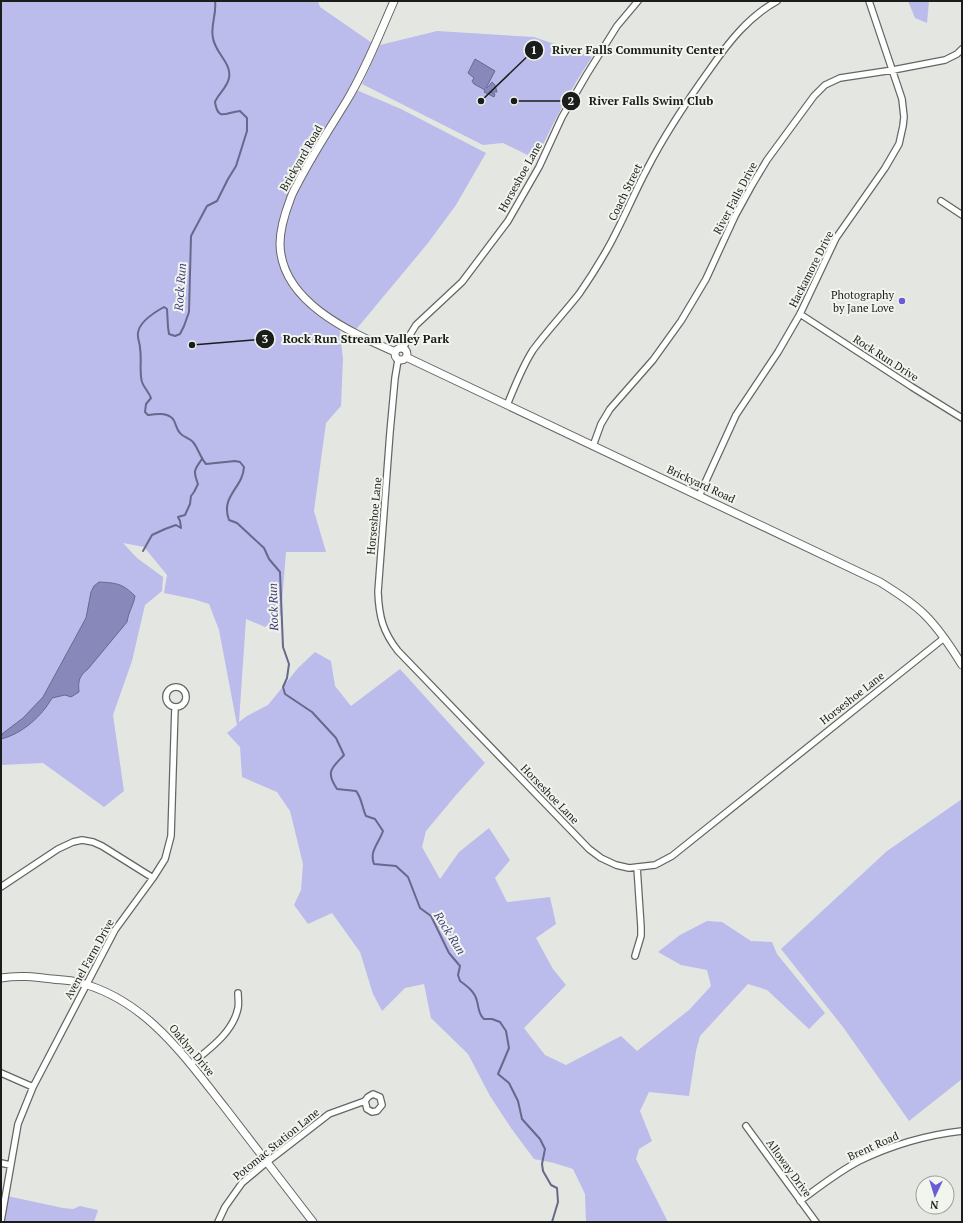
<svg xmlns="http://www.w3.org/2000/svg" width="963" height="1223" font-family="'PT Serif',serif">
  <rect width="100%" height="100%" fill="#e4e7e1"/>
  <!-- green -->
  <path fill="#bbbceb" d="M1,1H318L320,7L375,45L354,89L401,109L486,153L456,205L428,243L354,332L339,324L343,359L341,406L326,423L314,511L326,552H286L281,615L265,627L246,619L239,722L247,716L268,705L298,668L315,652L331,661L335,686L351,706L400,669L485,763L456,795L426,831L422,847L440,879L459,852L489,828L510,860L495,878L507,902L550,897L556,924L536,938L553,969L566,985L524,1028L545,1055L566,1065L621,1036L637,1051L689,1010L711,986L707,970L681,965L658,952L680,935L707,921L722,922L751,941L772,942L777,954L825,1013L809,1029L767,990L748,984L700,1036L696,1051L689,1096L649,1092L640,1111L652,1141L639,1149L636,1159L668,1222H586L585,1194L573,1169L554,1163L534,1159L511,1128L490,1096L468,1054L431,1018L424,984L405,988L382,1011L373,994L360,952L332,913L308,924L294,905L301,890L303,864L290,811L277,792L242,777L240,747L227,733L237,725L219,630L209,604L193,599L164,593L167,575L144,547L123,543L137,558L163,577L162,591L145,605L132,661L113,715L124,791L104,807L43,763L1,765Z
    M908,1H929L927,23L915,18Z
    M437,31L534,37L592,57C570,89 553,124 536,159L503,143L483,145L362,84L380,45Z
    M962,799V1079L909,1121L843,1027L781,949L887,851Z
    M7,1196L63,1208L73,1209L80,1206L98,1210L94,1222H2Z"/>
  <!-- water -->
  <path fill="#88b" stroke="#67688b" d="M475,59L495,71L486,88H487L492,82L495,85L497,92H490L495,94L494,97L484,92L485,90L474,84L472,81L474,78L468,73Z
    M99,582C116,583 122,583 135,596C134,605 128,612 127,622L88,669C79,676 78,681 79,692L71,697L65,695L52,698C42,716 22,734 1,739L2,734L23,718L43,697L86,618L91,592L94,586Z"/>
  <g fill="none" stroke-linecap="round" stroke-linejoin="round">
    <!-- stream -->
    <path stroke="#67688b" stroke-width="2" d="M215,1C217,14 210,26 213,38C215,53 232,63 229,78C227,88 218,94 215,102C218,122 226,112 240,111L247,118V131L236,166L228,179L217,201L207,206L191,236L189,312L184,326L180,334L175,336L169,334L168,327L167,309L164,307C155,312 139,322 138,333C137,338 140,343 140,348C142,360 139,371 142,382C144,388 149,392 151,398L146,404L145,412L148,415C155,414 167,412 173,419C176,423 176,429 180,433C183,437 189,438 193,442C198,448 200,457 206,464L235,461L240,462L244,467C243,488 220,496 229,520L237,523L264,548L269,559L280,572L283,647L289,664L287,678L283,687L285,694L312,712L336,738L344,755C332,768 325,771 337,789L356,791C362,798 362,808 366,816L375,819L383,831C379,843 369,851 374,864L396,866L408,877L420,908L431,916L449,953L460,966L458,975L460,981C467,986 475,992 477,1001C479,1008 478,1014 484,1019H492L500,1022L506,1031L509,1048L498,1074L509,1083L518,1101L522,1119L540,1139L545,1149L542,1164L543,1171L551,1185L557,1188L558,1202L552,1222
      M143,551L152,535L165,529L176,525L181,528L180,521L178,517L185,515L190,504L191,496L194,492L198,484C193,471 194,470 202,459"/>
    <!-- minor casing -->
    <g stroke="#646761" stroke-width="8">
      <path id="minor" d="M941,201L962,215
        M800,314L912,387L962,418
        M403,349L408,338L416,325L462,282L508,221L539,167L562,117L587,74L617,26L638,1
        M398,360L395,378L390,432L378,592C379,617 383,632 398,651L589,849L601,858L616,865L629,868L655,865L672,856L944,638
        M507,405C515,386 522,367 533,350C547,331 564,313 579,294C588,281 597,267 605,253C621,226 632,197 647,169C665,134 687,101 710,69C728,43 748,17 777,1
        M593,446L601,424L610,409L653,360L681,321L706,279L735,216L752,185L767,160L814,96L825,85L840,78L893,70L945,60L957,54L962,49
        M699,496L736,415L778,352L800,314L836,238L885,168L899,144L903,126L904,117L902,99L869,1
        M166 697a10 10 0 1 1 20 0a10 10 0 1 1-20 0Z
        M1,887L58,849L73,842L82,840L93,842L102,846L153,878
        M635,956L641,936V927L637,867
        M191,1064C208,1050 233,1033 238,1008C239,1004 238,998 238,993
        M1,1073L33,1087
        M746,1126L816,1222
        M1,1163L10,1165
        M800,1201C819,1187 838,1172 859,1161C892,1145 926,1135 962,1131
        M1,1221L18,1124L33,1087L115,930L153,878L165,859L171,836L175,707
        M218,1222L225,1207L242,1183L267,1162L329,1114L365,1101L368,1097L373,1094L380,1097L382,1105L377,1111L372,1112L367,1109L365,1101"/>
    </g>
    <!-- tertiary casing -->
    <g stroke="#646761" stroke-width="9">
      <path id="tertiary" d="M394,1C379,35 365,71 346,102C330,128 313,154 299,181C296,187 292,193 290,200C285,213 280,230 280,244C281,302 350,332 395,352
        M395 354a6 6 0 1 1 12 0a6 6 0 1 1-12 0Z
        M406,357L880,582C896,592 912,602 925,615C940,630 951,647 962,665
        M1,978C19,975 35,977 52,979C60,980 69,980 77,982C146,999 184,1056 226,1109C255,1147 284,1184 313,1222"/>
    </g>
    <!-- minor -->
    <use href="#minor" stroke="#fff" stroke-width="5.5"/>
    <!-- tertiary -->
    <use href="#tertiary" stroke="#fff" stroke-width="7"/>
  </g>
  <!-- markers -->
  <circle fill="#6a5cd6" stroke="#f1f5ee" stroke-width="1.5" cx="902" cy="301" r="4"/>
  <g text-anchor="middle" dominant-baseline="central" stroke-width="4" stroke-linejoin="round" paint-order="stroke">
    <!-- street labels -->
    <g font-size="11" fill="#1b1d1a" stroke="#f1f5ee">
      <text transform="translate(301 158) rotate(-60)">Brickyard Road</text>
      <text transform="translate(520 177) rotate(-61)">Horseshoe Lane</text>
      <text transform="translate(625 192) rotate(-64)">Coach Street</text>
      <text transform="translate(735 198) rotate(-62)">River Falls Drive</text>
      <text transform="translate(811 269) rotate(-63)">Hackamore Drive</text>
      <text transform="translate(886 358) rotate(33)">Rock Run Drive</text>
      <text transform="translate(701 484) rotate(25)">Brickyard Road</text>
      <text transform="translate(374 516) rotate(-85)">Horseshoe Lane</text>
      <text transform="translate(852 698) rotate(-38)">Horseshoe Lane</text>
      <text transform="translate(550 794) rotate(46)">Horseshoe Lane</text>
      <text transform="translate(89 959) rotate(-61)">Avenel Farm Drive</text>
      <text transform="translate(192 1050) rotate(50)">Oaklyn Drive</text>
      <text transform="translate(276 1144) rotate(-39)">Potomac Station Lane</text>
      <text transform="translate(873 1146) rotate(-24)">Brent Road</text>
      <text transform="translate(789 1168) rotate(54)">Alloway Drive</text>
    </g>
    <!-- poi labels -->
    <g font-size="11" fill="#1b1d1a" stroke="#f1f5ee" text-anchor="end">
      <text x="894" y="295">Photography<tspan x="894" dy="13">by Jane Love</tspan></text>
    </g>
    <!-- water labels -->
    <g font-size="12" font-style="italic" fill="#413c7c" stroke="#f1f5ee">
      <text transform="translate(180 287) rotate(-86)">Rock Run</text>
      <text transform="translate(273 607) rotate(-92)">Rock Run</text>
      <text transform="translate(450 933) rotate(58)">Rock Run</text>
    </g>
  </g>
  <!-- callouts -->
  <path fill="none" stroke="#1b1d1a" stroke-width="1.5" d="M481 101L534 50M514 101L571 101M192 345L265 339"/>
  <g fill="#1b1d1a" stroke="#f1f5ee" stroke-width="1.5">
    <circle cx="481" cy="101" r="4"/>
    <circle cx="514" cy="101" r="4"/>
    <circle cx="192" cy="345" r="4"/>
    <circle cx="534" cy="50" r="10"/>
    <circle cx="571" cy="101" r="10"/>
    <circle cx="265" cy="339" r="10"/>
  </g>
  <g font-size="12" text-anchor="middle" font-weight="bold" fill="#fff">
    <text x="534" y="54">1</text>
    <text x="571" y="105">2</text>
    <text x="265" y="343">3</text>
  </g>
  <g font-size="12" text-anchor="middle" font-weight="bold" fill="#1b1d1a" stroke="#f1f5ee" stroke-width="4" stroke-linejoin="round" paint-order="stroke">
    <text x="638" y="54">River Falls Community Center</text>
    <text x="651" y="105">River Falls Swim Club</text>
    <text x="366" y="343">Rock Run Stream Valley Park</text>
  </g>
  <!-- border -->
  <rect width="963" height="1223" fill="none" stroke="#1b1d1a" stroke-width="4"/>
  <!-- north arrow -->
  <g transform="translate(935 1195) rotate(184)"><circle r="19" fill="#f1f5ee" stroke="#9b9f99"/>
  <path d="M0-3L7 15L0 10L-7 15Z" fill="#6a5cd6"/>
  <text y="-6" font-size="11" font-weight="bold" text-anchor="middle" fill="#1b1d1a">N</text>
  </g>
</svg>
